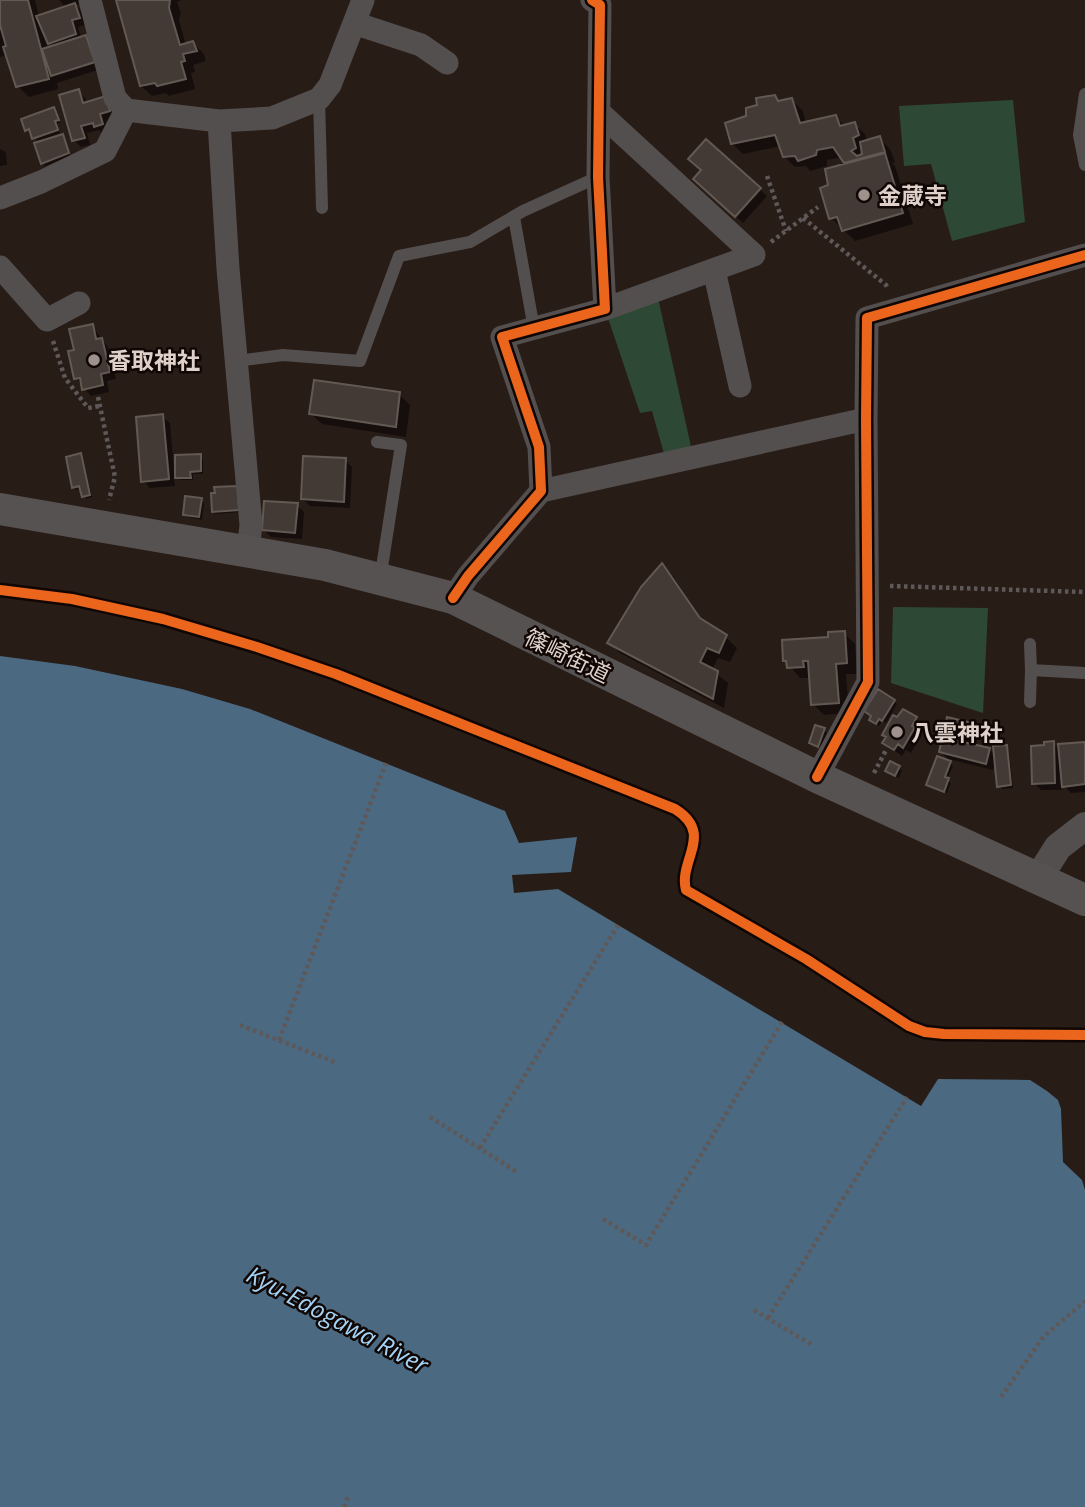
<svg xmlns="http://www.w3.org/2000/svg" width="1085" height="1507" font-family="'Open Sans','Noto Sans JP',sans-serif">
  <rect width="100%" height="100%" fill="#281c17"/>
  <!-- green -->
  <path fill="#2d4935" d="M1013,100L1025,222L952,241L931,164L904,166L899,106Z
    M658,298L692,451L665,457L652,411L640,413L607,315Z
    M893,607L988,608L983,713L891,683Z"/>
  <!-- water -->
  <path fill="#4b6981" d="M0,656L75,666L182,689L250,709L505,811L519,843L577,837L571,872L512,875L514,893L558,889L921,1106L938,1079L1030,1080L1047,1091L1058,1100L1061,1109L1063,1162L1082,1180L1085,1190V1507H0Z"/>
  <!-- shadow -->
  <path fill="#0007" fill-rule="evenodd" d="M0,0H35L39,17L66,8L59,0H85V2L76,5L82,12L86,25L78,27L81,38L86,37L93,44L101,69L57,83L58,89L29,97L18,86L7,55L0,57ZM45,38L54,47L48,49Z
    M118,0H181L177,2L181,13L179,20L186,45L193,43L204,54L206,61L193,65L195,72L191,73L195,89L169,96L166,93L152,96L141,86Z
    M78,91L85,98L87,103L105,98L116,118L106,121L109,131L102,133L99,130L87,133L90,145L81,147L74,140Z
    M774,97L780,102L792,100L803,111L806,123L835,116L845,126L854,124L865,134L867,142L879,138L890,149L895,162L892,163L895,166L913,224L855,241L831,218L830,186L848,165L842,157L827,160V166L810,171L806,166L795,167L784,156L781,146L743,154L732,143L748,118Z
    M54,109L60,123L57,124L60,133L53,136V139L62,136L65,139L70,156L45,166L42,163L39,143L32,132L27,130Z
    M706,142L767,196L743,223L702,186Z
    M0,149L6,152L7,165L0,166Z
    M92,326L108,347L116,379L107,381L109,392L91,396L76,378V352Z
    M399,394L410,405L406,437L322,424L311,414Z
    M162,416L170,423L174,471L200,456L203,459V474H193V480H180L174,475L175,486L150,488L143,481Z
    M80,455L83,458L92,497L86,499L82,489L77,490L74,487Z
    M345,460L352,467L350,508L310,506L303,499Z
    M241,491L242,512L216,514L213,511Z
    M201,500L204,503L202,520L188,517L184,514Z
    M297,505L304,512L302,539L271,537L264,530Z
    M662,566L673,576L705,624L726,637L737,648L730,662L718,658L712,670L728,683L724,708L620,653L609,642Z
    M844,633L855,644L857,674H846L849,713L824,715L813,704L811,678H800L785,660Z
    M894,701L897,704L886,723L882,721L879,726L874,723Z
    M916,719L923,726L918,733L921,736L911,753L906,750L902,756L884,743Z
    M967,724L974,731L971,745L989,749L996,756L1006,747L1009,750L1013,788L1002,789L999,786L995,759L993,770L948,759L941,752Z
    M824,730L827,733L822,748L811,743Z
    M1053,743L1060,750L1085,743V792L1071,793L1062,784V790H1041L1034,783Z
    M950,763L953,766L947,780L951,783L947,793L931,787L928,784Z
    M899,767L902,770L899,778L890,773Z"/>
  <!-- building -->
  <path fill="#433a35" stroke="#635953" stroke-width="2" d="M0,0H28L49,79L16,87L3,47L6,46L0,25Z
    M116,0H170L169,8L180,45L193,41L197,51L183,54L185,61L181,62L186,79L157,86L155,83L140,86Z
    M75,3L80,18L72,20L76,34L48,44L36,16Z
    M86,35L95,62L51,76L42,49Z
    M79,89L83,103L106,96L110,111L100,114L103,124L94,127L93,123L81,126L85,138L72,141L59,95Z
    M775,95L778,101L792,98L800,123L836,115L840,126L855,122L859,135L853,138L856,148L851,151L857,156L862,154L860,142L880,136L885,152L844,163L833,147L817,150L816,155L798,161L795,156L783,157L775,135L731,144L725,123L746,116V108L757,105L756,98Z
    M54,107L59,120L55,121L58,130L32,139L29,129L25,131L21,119Z
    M63,134L69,153L41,164L34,143Z
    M706,139L761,188L735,217L693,179L701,170L688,159Z
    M885,153L903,213L842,231L837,217L829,219L820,188L828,185L825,169Z
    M93,324L96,339L102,338L110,372L101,374L103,385L82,390L80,378L74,379L68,351L74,350L69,329Z
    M314,380L400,392L396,427L309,414Z
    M163,414L169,479L141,482L136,417Z
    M81,453L90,495L82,497L79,486L72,488L66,457Z
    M201,454V471L190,472L191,478H175V455Z
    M303,456L346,458L344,502L301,499Z
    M238,486L239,510L212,512L211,493H215L214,487Z
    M185,496L202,498L199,517L183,515Z
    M264,501L298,503L295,533L262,530Z
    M662,563L700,618L727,635L719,653L707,648L700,662L718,671L713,699L607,643L641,587Z
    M845,631L847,663L836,664L839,703L811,705L808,661H803L804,667L787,668L786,661H783L782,640L828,637V632Z
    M878,689L895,700L882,721L879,719L876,724L869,720L871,716L864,711Z
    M903,709L917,717L912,726L915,727L903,748L898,744L894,750L882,743L886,737L882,735L893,715L897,717Z
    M947,717L968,722L963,742L990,748L986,764L939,752Z
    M815,725L825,728L818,747L809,743Z
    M1054,741L1055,783L1032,784L1031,746L1044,745V742Z
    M1085,742V784L1062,787L1058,744Z
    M1007,745L1011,785L997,787L993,746Z
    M937,756L951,761L945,777L949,778L944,792L926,785Z
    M890,761L900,766L895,776L885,771Z"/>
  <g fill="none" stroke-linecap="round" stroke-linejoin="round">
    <!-- path -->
    <path stroke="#5e5858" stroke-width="4.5" stroke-dasharray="3.5 3.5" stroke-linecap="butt" d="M767,176L786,231
      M803,218L886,285L888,289
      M771,242L818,207
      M53,341L65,378L88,408L100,406
      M98,397L115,477L109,500
      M890,586L1085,592
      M0,590L72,599L163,619L257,647L336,674L675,809C715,834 678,860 686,890L806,959L909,1026L925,1032L944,1034L1085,1035
      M874,773L886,750
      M240,1025L337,1063
      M279,1040L386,763
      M430,1117L517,1172
      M480,1148L618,925
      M603,1219L646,1245L782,1022
      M754,1310L814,1346
      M768,1318L907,1097
      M1001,1397L1044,1336L1085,1301
      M344,1507L349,1494"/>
    <!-- service -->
    <path stroke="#544f4f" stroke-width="12" d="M1085,94L1079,135L1085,165
      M319,99L322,208
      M514,217L534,329
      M236,361L283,355L360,361L399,256L470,242L523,211L598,177
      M377,442L401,445L380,580
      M1030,644L1031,670L1085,673
      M1030,702L1031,670"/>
    <!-- minor -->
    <path stroke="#544f4f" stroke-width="23" d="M90,0L115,98L126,110L219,121L272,118L319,99L330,85L363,0
      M354,23L421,45L447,63
      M599,112L754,255L605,309
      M219,121L228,269L251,525L248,551
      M0,198L41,182L105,151L126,110
      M0,267L47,320L79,303
      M714,270L740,386
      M541,491L866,419
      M453,598L468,576L541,491L539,447L502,337L605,309L598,177L600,5L592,0
      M817,777L868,682L866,419L867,318L1085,255"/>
    <!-- tertiary -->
    <path stroke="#544f4f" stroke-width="28" d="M1039,877L1058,847L1085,826"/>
    <!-- secondary -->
    <path stroke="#575252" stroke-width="32" d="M0,509L325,565L453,598L817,777L1085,900"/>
    <!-- cycleway casing -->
    <g stroke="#100704" stroke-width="15">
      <path id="cycleway" d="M0,590L72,599L163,619L257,647L336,674L675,809C715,834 678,860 686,890L806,959L909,1026L925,1032L944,1034L1085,1035
        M453,598L468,576L541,491L539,447L502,337L605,309L598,177L600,5L592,0
        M817,777L868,682L866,419L867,318L1085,255"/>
    </g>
    <!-- cycleway -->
    <use href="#cycleway" stroke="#eb651d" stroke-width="10"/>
  </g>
  <!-- markers -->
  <g fill="#9f918b" stroke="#100704" stroke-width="2.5">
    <circle cx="864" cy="195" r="7"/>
    <circle cx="94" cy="360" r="7"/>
    <circle cx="897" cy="732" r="7"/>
  </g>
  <g text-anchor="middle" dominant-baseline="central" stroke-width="5" stroke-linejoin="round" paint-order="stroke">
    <!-- poi labels -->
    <g font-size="23" font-weight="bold" fill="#dfd0ca" stroke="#100704" text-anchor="start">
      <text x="878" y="195">金蔵寺</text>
      <text x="108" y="360">香取神社</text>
      <text x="911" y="732">八雲神社</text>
    </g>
    <!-- street labels -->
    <g font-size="23" fill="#dfd0ca" stroke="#100704">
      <text transform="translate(568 655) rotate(26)">篠崎街道</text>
    </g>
    <!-- water labels -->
    <g font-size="24" font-style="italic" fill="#a5d3f6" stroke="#100704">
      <text transform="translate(338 1319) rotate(28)">Kyu-Edogawa River</text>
    </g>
  </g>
</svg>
